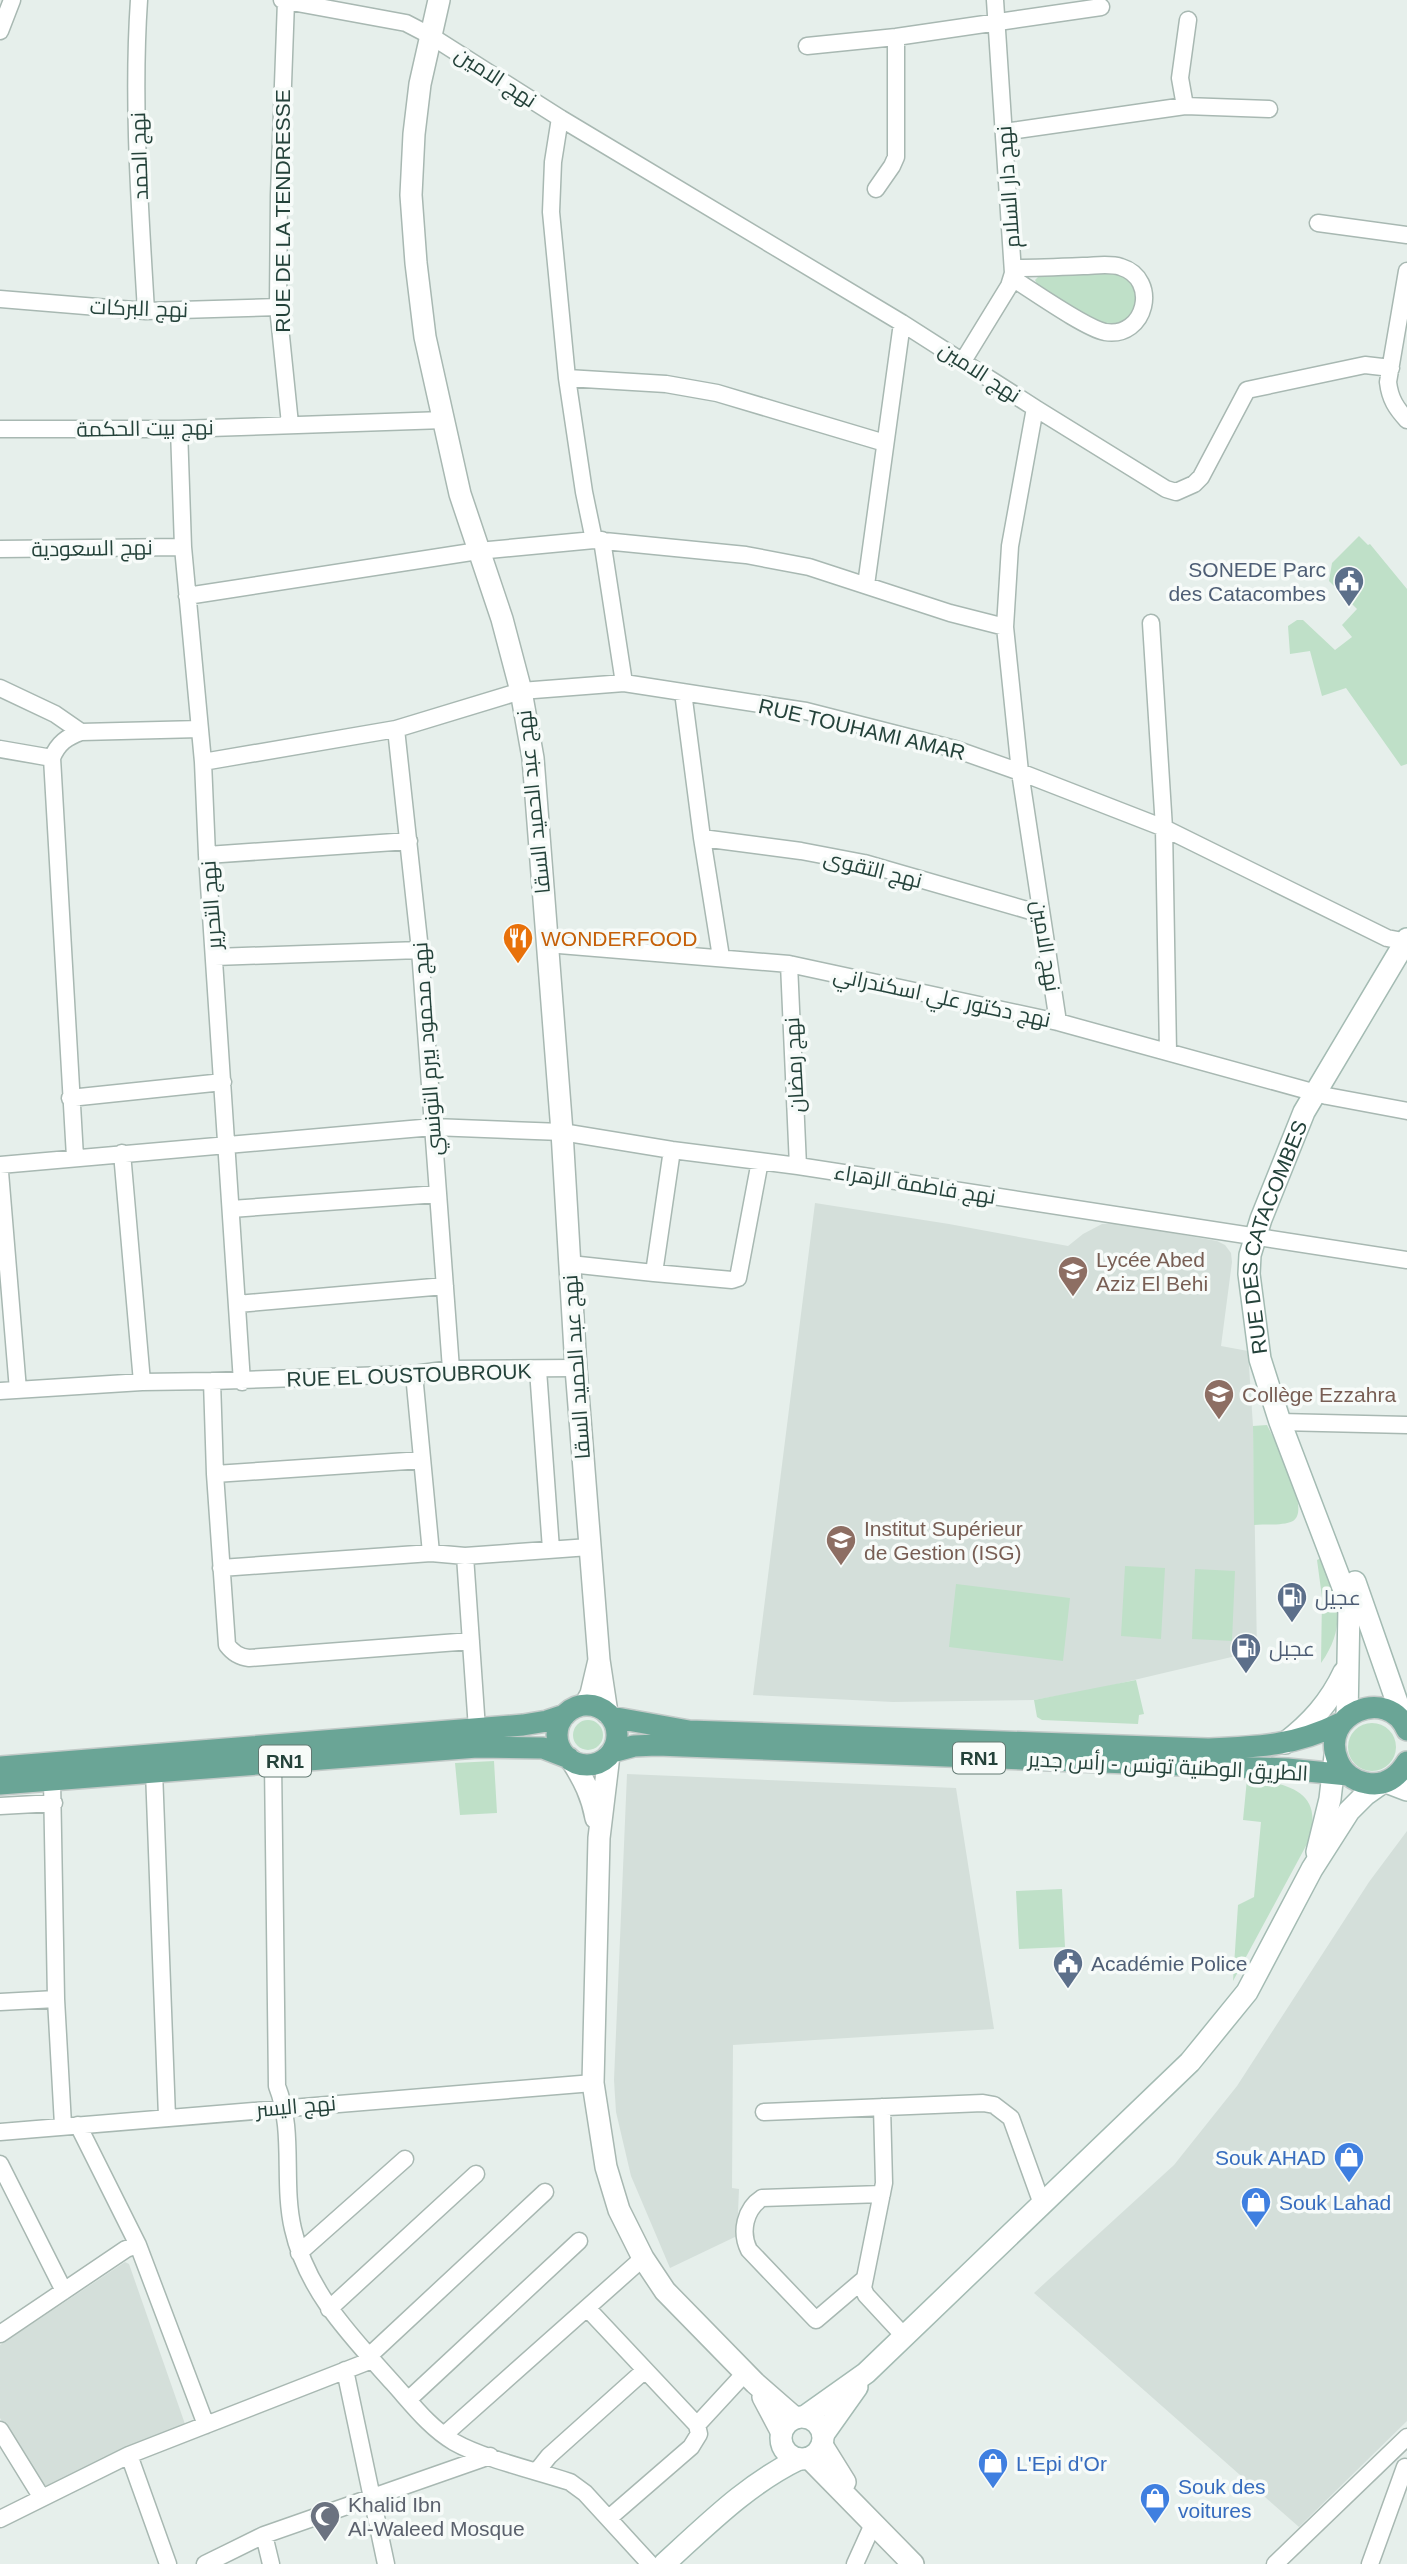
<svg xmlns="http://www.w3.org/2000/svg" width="1407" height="2564" font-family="Helvetica,Cairo,sans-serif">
  <rect width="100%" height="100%" fill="#e6efeb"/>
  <!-- built -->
  <path fill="#d4dfda" d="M815,1203L949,1224L1068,1246L1083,1234L1102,1224L1117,1223L1217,1241L1225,1245L1231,1253L1232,1262L1221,1346L1248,1351L1253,1426L1257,1651L1096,1689L1034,1700L893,1702L753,1695Z
    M627,1774L956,1788L994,2029L733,2045L732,2188L739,2189L737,2236L670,2268L631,2176L616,2112L614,2080Z
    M1407,1831V2421L1299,2527L1034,2293L1174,2165L1237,2086L1369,1882Z
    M125,2262L129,2264L185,2424L47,2486L38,2482L0,2418V2345Z"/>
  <!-- green -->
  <path fill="#bfe0c8" d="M1111,272L1127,277L1137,289L1135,312C1131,315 1127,321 1122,323C1104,333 1054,294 1037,284L1035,280L1039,276Z
    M1359,536L1368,545L1370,544L1407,589V764L1401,766L1346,688L1322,696L1310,651L1290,654L1288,626L1297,620H1303L1335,650L1352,637L1342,625L1357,609L1329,581L1332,563Z
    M1267,1425C1275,1441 1312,1510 1293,1521C1283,1526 1265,1524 1254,1525L1253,1426Z
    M1321,1558C1339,1596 1347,1627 1321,1663L1322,1597L1317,1560Z
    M1125,1566L1165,1568L1161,1639L1121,1636Z
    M1195,1569L1235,1571L1232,1641L1192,1639Z
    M956,1584L1070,1598L1063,1661L949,1647Z
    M1136,1680L1144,1714L1139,1715L1138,1724L1042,1720L1037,1717L1034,1700Z
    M573 1735a15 15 0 1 1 30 0a15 15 0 1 1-30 0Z
    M1348 1747a24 24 0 1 1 48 0a24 24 0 1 1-48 0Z
    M494,1761L497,1813L460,1815L455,1763Z
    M1247,1779C1289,1783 1327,1792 1307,1844L1233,1981L1238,1905L1254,1897L1261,1822L1243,1820Z
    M1062,1889L1065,1947L1019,1949L1016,1891Z"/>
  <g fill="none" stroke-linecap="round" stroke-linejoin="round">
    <!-- minor casing -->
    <g stroke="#a8b8b2" stroke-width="19">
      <path id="minor" d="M139,0C132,103 140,208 146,311
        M282,0L286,1L279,195L278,307L290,424
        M286,1L406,23L431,36L560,118L902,323L1035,408L1010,546L1005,627L1020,772L1058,1022
        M0,31L12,0
        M807,46L896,37L1101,7
        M1185,106L1269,109
        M560,118L553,162L551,212L567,378L584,492L594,540
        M1004,132L1185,106L1180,78L1188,20
        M876,189L892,166L896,157V37
        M1318,223L1407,235
        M1407,271L1388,382C1390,399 1396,408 1407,420
        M1012,278C1033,291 1085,328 1105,332C1146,339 1160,279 1121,267C1109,263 1095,266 1083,266C1060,267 1037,268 1013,268
        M0,299L146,311L278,307
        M963,361L1009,286L1013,273L995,0
        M567,378L666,384L717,393L885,443
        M1035,408L1166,489L1176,492L1194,484L1201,477L1247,390L1365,365L1391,368
        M0,429H179L444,420
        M179,429L183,547L203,762L207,855L242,1382
        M602,540L624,683
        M0,549L183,547
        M866,585L902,323
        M187,596L478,551L594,540L746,555L809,567L950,613L1005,627
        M1151,623L1164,828L1168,1052
        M0,688L55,714L81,732
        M683,692L702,838L721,957
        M396,729L420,950L451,1369
        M0,749L52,758
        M203,762L396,729L521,691L624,683L806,711L955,749L1020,772L1164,828L1387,938L1407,942
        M702,838L801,851L864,863L1041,914
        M207,855L409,841
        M547,944L789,964L1058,1022L1327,1096L1407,1111
        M215,957L420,950
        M789,964L798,1166
        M70,1098L223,1082
        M122,1153L142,1382
        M75,1157L52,758C58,743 67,737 81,732L200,729
        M0,1165L433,1127L562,1132L672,1150L798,1166L1407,1260
        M0,1172L18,1390
        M231,1209L438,1194
        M570,1264L654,1273L672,1150
        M654,1273L732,1280L738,1278L760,1161
        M237,1304L445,1286
        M538,1370L551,1549
        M414,1374L431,1553
        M0,1391L142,1382L212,1381
        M1280,1422L1407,1425
        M215,1474L422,1460
        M465,1556L477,1729
        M221,1568L431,1553L465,1556L589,1547
        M471,1641L249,1658C239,1657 233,1653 227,1645L215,1474L212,1381L414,1374L451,1369L576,1368
        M273,1762L277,2086C295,2132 282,2182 293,2229C307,2292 352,2337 393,2383C412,2404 430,2428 454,2442C484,2459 537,2471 570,2482L585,2493L650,2564
        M154,1771L167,2117
        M52,1780L56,1999L63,2125
        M0,1806L54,1803
        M0,2002L56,1999
        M882,2107L884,2183L863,2288L866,2295L904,2336
        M764,2112L983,2103L994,2105L1011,2118L1042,2204
        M78,2125L138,2245L206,2425
        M0,2132L593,2083
        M0,2164L64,2291
        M299,2253L405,2159
        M863,2280L816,2320L749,2250C740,2232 745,2209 762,2198L882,2194
        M587,2308L697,2425L745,2373
        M329,2309L476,2174
        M0,2334L126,2249L138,2245
        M369,2356L545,2192
        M345,2370L386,2564
        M408,2400L579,2241
        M0,2430L42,2498
        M444,2435L643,2258
        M129,2455L168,2564
        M537,2471L549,2456L645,2370
        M609,2518L691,2447L699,2434L697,2425
        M0,2519L129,2455L372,2360
        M264,2535L271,2564
        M205,2564L264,2535L490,2456
        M855,2564L874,2522
        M1275,2564L1407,2437
        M1370,2564L1405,2467"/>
    </g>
    <!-- tertiary casing -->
    <g stroke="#a8b8b2" stroke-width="24">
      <path id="tertiary" d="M439,0L420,84L414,134L411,195L416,263L425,337L460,494L502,619L521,691L533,758L562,1132L576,1368L599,1660
        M585,1705L591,1694L599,1660L607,1713
        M609,1755L599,1838L593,2083L606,2167L619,2210L643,2258L665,2291L755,2383L795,2418
        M572,1761C584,1780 592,1796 596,1818
        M763,2397L781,2431
        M822,2445L845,2482
        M809,2458L913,2564"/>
    </g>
    <!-- secondary casing -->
    <g stroke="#a4bbb3" stroke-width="24">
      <g id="secondary">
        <path d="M1355,1582L1405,1725"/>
        <path id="s1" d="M1347,1717L1349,1607L1344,1590L1280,1422L1260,1359L1249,1274L1250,1255L1261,1219L1304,1112L1407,939"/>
        <path d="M1285,1743C1311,1723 1330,1702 1344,1672"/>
        <path d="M1386,1782L1407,1790"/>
        <path d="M1317,1852L1330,1799L1335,1756"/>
        <circle cx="802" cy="2438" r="21"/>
        <path d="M804,2417L866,2373L1190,2062L1247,1992L1312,1869L1349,1811L1365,1795L1382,1783"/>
        <path d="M823,2435L857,2387"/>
        <path d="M664,2564C706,2526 747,2484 799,2459"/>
      </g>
    </g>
    <!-- primary casing -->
    <g stroke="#c2cac8" stroke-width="24">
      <path id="primary" d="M557 1735a30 30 0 1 1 60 0a30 30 0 1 1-60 0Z
        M611,1717L689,1731L1207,1749C1259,1747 1294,1746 1341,1723
        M1407,1730C1388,1685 1318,1714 1338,1761C1343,1773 1354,1781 1366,1783C1385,1787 1398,1777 1407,1762
        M612,1752L634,1746L657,1745L1287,1769L1348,1775
        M0,1767L523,1725L547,1721L565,1715
        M0,1784L477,1747L543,1748L569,1758"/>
    </g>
    <!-- minor -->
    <use href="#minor" stroke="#fff" stroke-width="16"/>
    <!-- tertiary -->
    <use href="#tertiary" stroke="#fff" stroke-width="21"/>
    <!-- secondary -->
    <use href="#secondary" stroke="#fff" stroke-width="21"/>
    <!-- primary -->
    <use href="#primary" stroke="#6aa596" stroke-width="21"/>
  </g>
  <!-- icons -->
  <defs>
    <g id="civic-pin" transform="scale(1.575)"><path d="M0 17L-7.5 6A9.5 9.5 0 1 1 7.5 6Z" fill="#5c6f8a" stroke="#f7fbf9"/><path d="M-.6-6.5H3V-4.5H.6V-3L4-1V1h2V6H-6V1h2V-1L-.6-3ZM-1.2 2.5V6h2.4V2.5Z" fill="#fff"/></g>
    <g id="restaurant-pin" transform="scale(1.575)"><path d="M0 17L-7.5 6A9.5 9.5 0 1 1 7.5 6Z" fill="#e8710a" stroke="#f7fbf9"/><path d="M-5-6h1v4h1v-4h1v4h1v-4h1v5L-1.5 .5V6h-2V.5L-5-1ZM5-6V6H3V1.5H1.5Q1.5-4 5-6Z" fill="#fff"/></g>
    <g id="university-pin" transform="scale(1.575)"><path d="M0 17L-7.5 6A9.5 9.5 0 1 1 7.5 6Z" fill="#8d6e63" stroke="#f7fbf9"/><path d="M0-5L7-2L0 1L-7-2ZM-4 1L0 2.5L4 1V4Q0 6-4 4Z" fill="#fff"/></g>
    <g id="fuel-pin" transform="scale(1.575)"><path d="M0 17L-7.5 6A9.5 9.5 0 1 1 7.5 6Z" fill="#5c6f8a" stroke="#f7fbf9"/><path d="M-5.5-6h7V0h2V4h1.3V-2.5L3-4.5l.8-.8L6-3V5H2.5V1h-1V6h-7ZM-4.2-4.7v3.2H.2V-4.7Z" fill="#fff"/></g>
    <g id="shop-pin" transform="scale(1.575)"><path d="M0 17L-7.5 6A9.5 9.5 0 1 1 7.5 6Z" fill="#3f7fe0" stroke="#f7fbf9"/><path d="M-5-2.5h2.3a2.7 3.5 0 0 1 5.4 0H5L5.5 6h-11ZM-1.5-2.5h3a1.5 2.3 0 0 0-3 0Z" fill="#fff"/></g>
    <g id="mosque-pin" transform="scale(1.575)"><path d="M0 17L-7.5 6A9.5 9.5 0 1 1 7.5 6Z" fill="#6b7280" stroke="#f7fbf9"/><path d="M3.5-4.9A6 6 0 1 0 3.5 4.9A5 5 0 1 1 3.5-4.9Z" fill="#fff"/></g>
  </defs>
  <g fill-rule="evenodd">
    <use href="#civic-pin" x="1349" y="581"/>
    <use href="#restaurant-pin" x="518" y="938"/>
    <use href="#university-pin" x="1073" y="1271"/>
    <use href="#university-pin" x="1219" y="1394"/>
    <use href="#university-pin" x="841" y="1540"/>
    <use href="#fuel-pin" x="1292" y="1597"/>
    <use href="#fuel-pin" x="1246" y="1648"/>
    <use href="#civic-pin" x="1068" y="1963"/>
    <use href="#shop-pin" x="1349" y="2157"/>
    <use href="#shop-pin" x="1256" y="2202"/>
    <use href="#shop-pin" x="993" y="2463"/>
    <use href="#shop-pin" x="1155" y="2498"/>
    <use href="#mosque-pin" x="325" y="2516"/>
  </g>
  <g text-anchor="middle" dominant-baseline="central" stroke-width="7" stroke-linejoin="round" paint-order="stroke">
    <!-- shield labels -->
    <g fill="#f7fbf9" stroke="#637a73" stroke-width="2">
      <rect x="953" y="1742.5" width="52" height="31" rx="5"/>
      <rect x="259" y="1745.5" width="52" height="31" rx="5"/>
    </g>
    <g font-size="19" font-weight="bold" fill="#24423a">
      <text x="979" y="1758">RN1</text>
      <text x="285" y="1761">RN1</text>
    </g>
    <!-- street labels -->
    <g font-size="21" fill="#24423a" stroke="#f7fbf9">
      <text transform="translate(496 77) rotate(33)">نهج الامين</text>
      <text transform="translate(139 156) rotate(-92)">نهج الحمد</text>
      <text transform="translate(1008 187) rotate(-94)">نهج دار السلام</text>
      <text transform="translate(282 211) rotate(-90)">RUE DE LA TENDRESSE</text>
      <text transform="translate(139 308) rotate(2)">نهج البركات</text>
      <text transform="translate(980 372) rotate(33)">نهج الامين</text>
      <text transform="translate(145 428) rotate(-1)">نهج بيت الحكمة</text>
      <text transform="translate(92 548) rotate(-1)">نهج السعودية</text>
      <text transform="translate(862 729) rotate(13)">RUE TOUHAMI AMAR</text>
      <text transform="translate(533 802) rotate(-96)">نهج عبد الحميد السقا</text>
      <text transform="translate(873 869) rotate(14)">نهج التقوى</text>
      <text transform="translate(211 905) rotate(-94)">نهج التحرير</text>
      <text transform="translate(1046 946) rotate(81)">نهج الامين</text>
      <text transform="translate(942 997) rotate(12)">نهج دكتور علي اسكندراني</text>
      <text transform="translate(427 1049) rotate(-94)">نهج محمود بيرم التونسي</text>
      <text transform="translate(794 1065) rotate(-93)">نهج رمضان</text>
      <text transform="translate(915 1184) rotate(9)">نهج فاطمة الزهراء</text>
      <text stroke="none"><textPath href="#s1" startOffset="500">RUE DES CATACOMBES</textPath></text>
      <text transform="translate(576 1367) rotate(-94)">نهج عبد الحميد السقا</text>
      <text transform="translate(409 1375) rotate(-2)">RUE EL OUSTOUBROUK</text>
      <text transform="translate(1168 1766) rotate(3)">الطريق الوطنية تونس - رأس جدير</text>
      <text transform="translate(296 2106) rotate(-5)">نهج اليسر</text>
    </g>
    <!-- service labels -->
    <g font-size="21" fill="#4e5e75" stroke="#f7fbf9" text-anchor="start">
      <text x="1326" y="569" text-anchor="end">SONEDE Parc<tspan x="1326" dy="24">des Catacombes</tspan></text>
      <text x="1315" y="1597">عجيل</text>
      <text x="1269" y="1648">عجبل</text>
      <text x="1091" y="1963">Académie Police</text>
    </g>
    <!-- food labels -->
    <g font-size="21" fill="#c56008" stroke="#f7fbf9" text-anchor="start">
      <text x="541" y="938">WONDERFOOD</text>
    </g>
    <!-- education labels -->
    <g font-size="21" fill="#785e54" stroke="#f7fbf9" text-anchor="start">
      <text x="1096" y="1259">Lycée Abed<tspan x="1096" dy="24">Aziz El Behi</tspan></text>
      <text x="1242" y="1394">Collège Ezzahra</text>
      <text x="864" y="1528">Institut Supérieur<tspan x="864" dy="24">de Gestion (ISG)</tspan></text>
    </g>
    <!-- shop labels -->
    <g font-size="21" fill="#366cbe" stroke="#f7fbf9" text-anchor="start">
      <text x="1326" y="2157" text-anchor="end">Souk AHAD</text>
      <text x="1279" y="2202">Souk Lahad</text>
      <text x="1016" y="2463">L'Epi d'Or</text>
      <text x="1178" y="2486">Souk des<tspan x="1178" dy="24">voitures</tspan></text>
    </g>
    <!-- worship labels -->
    <g font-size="21" fill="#5b616d" stroke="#f7fbf9" text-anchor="start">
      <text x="348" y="2504">Khalid Ibn<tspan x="348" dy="24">Al-Waleed Mosque</tspan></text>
    </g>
  </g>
</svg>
